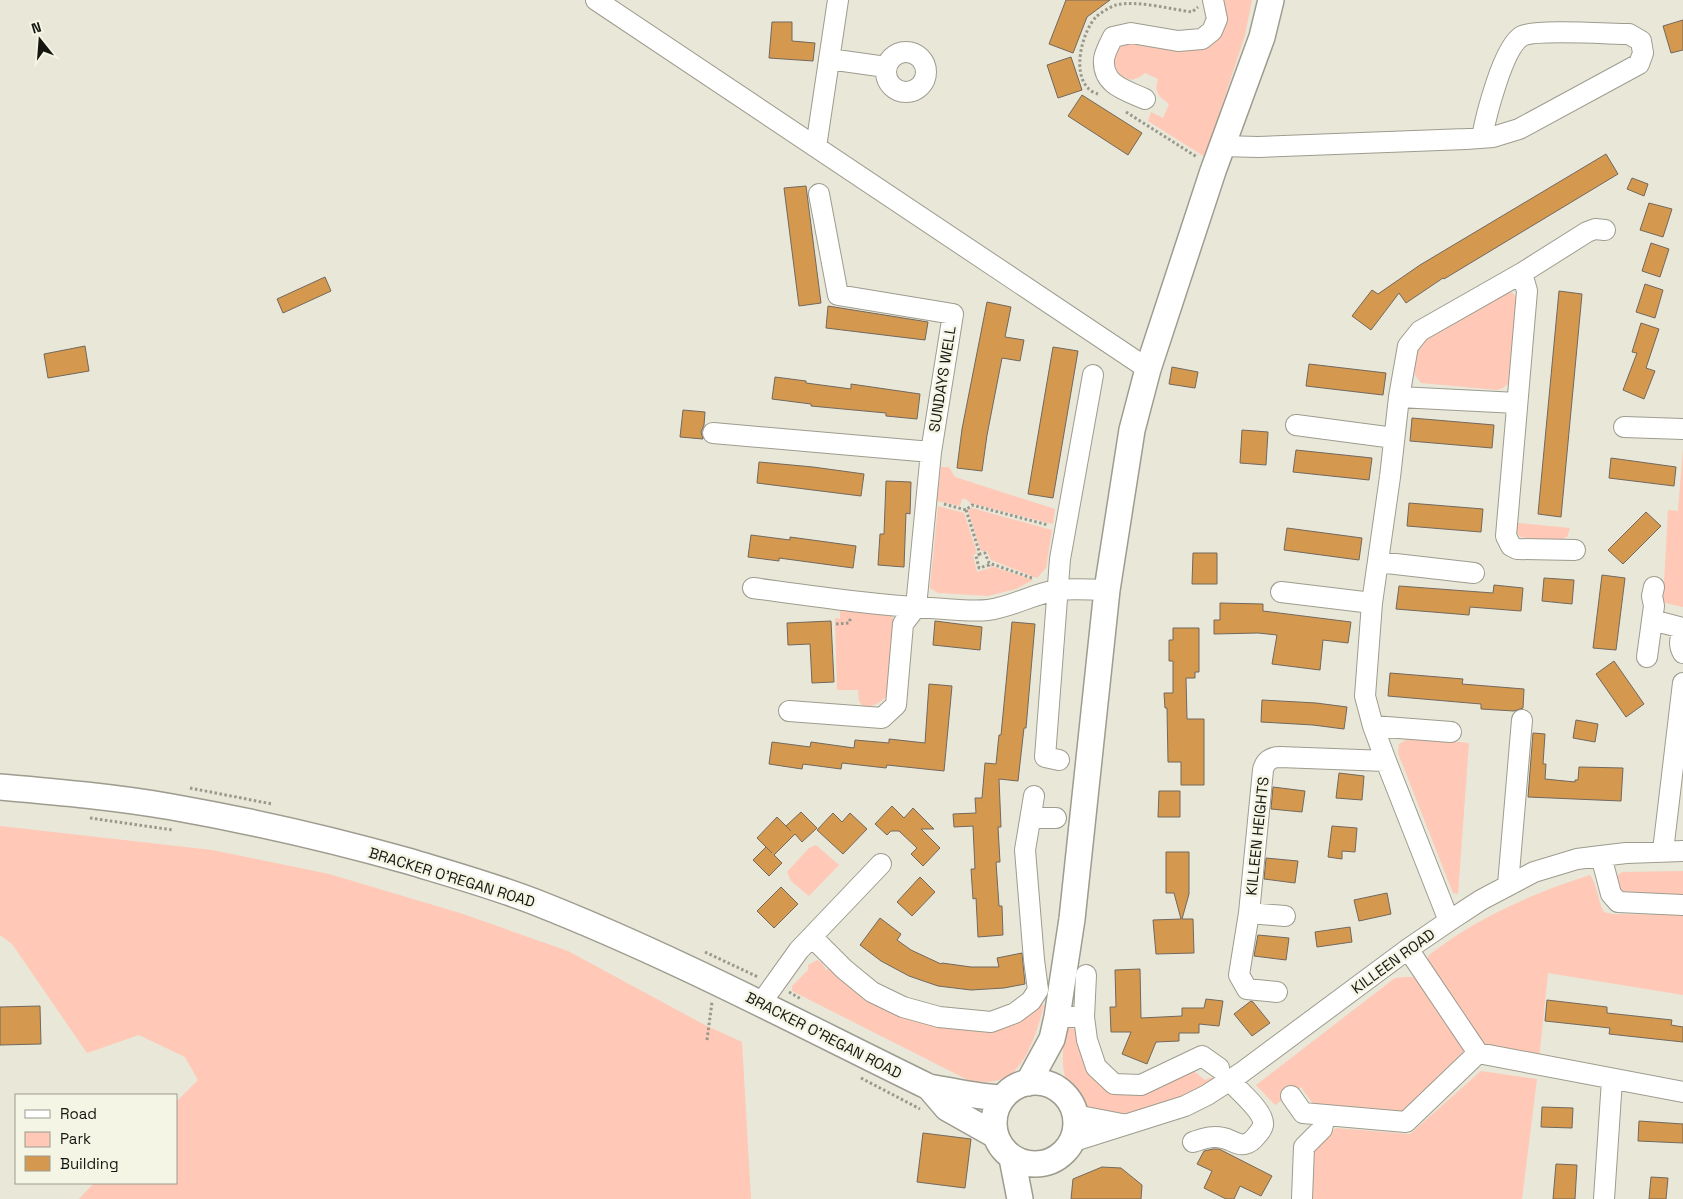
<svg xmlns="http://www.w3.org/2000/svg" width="1683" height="1199" font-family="'Space Grotesk',sans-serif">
  <rect width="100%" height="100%" fill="#e8e7d8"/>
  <!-- green -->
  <path fill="#ffc8b7" d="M1221,0H1252L1245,35L1205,157L1148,121L1151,112L1163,118L1169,104C1158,95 1154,94 1158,79L1145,73C1142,75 1139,78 1135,79C1121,83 1112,65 1113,53C1114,49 1116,45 1118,42L1200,43Z
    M1504,289L1514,294L1517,300L1511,381L1503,388L1497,390L1421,383L1415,375V345Z
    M1683,449V607L1665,603L1663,600L1668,510L1678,511Z
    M941,467H949L955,477L1055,509L1053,524L970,503L966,499H962L960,506L937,501Z
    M938,506L964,513L977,553L973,555L977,572L990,568L991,566L1033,580L1016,589L988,596L938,593L930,588Z
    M972,508L1052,530L1046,568L1037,578L991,560L987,551H981L968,511Z
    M1518,523L1570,528L1567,537L1559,541L1520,537L1516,531Z
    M840,604L891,614L894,622L887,696C879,703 874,707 863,707L859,701L858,690H837L835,618L840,619Z
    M1409,738H1422L1469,743L1458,894L1453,893L1398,753L1399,744Z
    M0,826L212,850L329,874L460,913L568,951L703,1024L742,1042L751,1199H79L94,1183H176V1102L198,1080L185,1057L139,1035L87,1053L12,944L0,935Z
    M816,845L839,865L809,896L791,881L787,872L809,848Z
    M1683,871V896L1621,891L1616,879L1618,875L1622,872Z
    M1590,875C1598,886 1597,900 1604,912L1612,914L1683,915V995L1548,973L1539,1059L1482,1044L1428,962V956C1474,919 1533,893 1590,875Z
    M817,960L822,963L826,970L833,966L884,1006L1011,1023L1034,1011L1041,1004L1044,1005C1038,1028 1027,1067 1005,1078C994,1083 981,1082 970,1081L792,991V986L808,970V965Z
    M1405,977H1418L1463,1045V1058L1407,1111L1397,1115L1316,1108L1301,1087L1275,1105L1256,1085L1395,978Z
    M1066,1028L1076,1029C1079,1055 1082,1067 1101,1085L1191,1069L1205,1080L1219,1075L1220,1077C1201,1088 1183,1097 1162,1105C1155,1107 1148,1111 1140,1113C1114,1118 1081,1112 1068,1085C1060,1069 1063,1045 1066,1028Z
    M1481,1071L1537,1079L1522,1199H1308L1310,1151L1336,1128L1410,1134Z"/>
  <!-- building -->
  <path fill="#d4994f" stroke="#72685d" d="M1066,0H1110L1087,17L1073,53L1049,44Z
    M1683,20V50L1671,53L1663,26Z
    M772,22H792V41L815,43L813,61L769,58Z
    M1071,57L1082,90L1058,98L1047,65Z
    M1082,95L1142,133L1128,155L1068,116Z
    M1606,154L1618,174L1444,279L1443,278L1406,303L1399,293L1371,330L1352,316L1372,290L1378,294L1420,265Z
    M1632,178L1648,184L1644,196L1627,189Z
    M806,186L821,303L799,306L784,188Z
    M1649,203L1672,209L1663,237L1640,230Z
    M1651,243L1669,249L1660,277L1642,271Z
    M325,277L331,291L283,313L277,299Z
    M1645,284L1663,290L1655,318L1636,312Z
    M1559,291L1582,294L1561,517L1538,514Z
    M987,302L1011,307L1005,337L1024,340L1020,361L1002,358L987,435L982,471L957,468L962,429Z
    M828,306L928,322L925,340L826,328Z
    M1641,323L1659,329L1646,368L1655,371L1644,399L1623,390L1637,353L1632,352Z
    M85,346L89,371L48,378L44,354Z
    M1053,347L1078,351L1053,498L1028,494Z
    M1309,364L1386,373L1383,395L1306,386Z
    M1172,367L1198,372L1195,388L1169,384Z
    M775,377L806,381V383L851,389V384L920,394L917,419L886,416V413L811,406V404L772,399Z
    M683,410L705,412L704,425L701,432L703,439L680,437Z
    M1412,418L1494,425L1492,448L1410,441Z
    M1242,430L1268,432L1266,465L1240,463Z
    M1296,450L1372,458L1369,480L1293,472Z
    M1611,458L1676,467L1674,486L1609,478Z
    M759,462L813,467L864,474L861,496L757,483Z
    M886,481L911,482L910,514L906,513L904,567L878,565L880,534H884Z
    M1409,503L1483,509L1481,532L1407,526Z
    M1646,512L1661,526L1623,564L1608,550Z
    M1287,528L1362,538L1359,560L1284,550Z
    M751,535L790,540V537L856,546L853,568L779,558V561L748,557Z
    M1193,553H1217V584H1192Z
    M1602,575L1625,578L1616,650L1593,648Z
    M1544,578L1574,580L1572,604L1542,601Z
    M1494,585L1523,588L1521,611L1470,607L1469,615L1396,609L1399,586L1493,593Z
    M1220,603L1263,604V611L1351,622L1348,643L1323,640L1320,670L1272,664L1277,635L1258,633L1214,634V620H1220Z
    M831,621L834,682L812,683L810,644L788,645L787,623Z
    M935,621L982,627L980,650L933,645Z
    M1012,622L1035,624L1026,728H1024L1018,781L999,779L1001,827H998L1000,862H996L999,906H1002L1003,935L978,937L976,898L973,899L971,869H975L973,826L954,827L953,814L976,813L975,798H982L985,763L996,764L999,735H1001Z
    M1173,628H1199V672H1195V678H1186L1187,719H1204V785H1181V762H1168L1167,708H1165L1164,693H1173V661H1169V640H1173Z
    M1614,661L1644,704L1626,717L1596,674Z
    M1390,673L1463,679L1462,684L1524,689L1523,708L1514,711L1481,709V704L1388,696Z
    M929,684L952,686L944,771L887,765L886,768L842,763L841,769L803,764L802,769L769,764L772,742L810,747L811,742L854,748L855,740L889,743V739L925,743Z
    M1262,700L1316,703L1347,707L1344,729L1313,725L1261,722Z
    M1576,720L1598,724L1595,742L1573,738Z
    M1533,733L1545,734L1543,764H1546L1545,779L1575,782V780H1578L1579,767L1623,768L1621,801L1528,797Z
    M1339,773L1364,776L1362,800L1336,798Z
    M1273,787L1305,791L1302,812L1271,809Z
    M1159,791H1180V817H1158Z
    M892,806L904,818L913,808L934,829H921L940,848L923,866L911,854L917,848L899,831H891L887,835L875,824Z
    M801,812L817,828L802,842L795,834L774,855L782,863L769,876L753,860L766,847L772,853L757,838L777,817L791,831L786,826Z
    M833,813L842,822L850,813L867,829L843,854L817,830Z
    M1332,826L1357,828L1355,852L1342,851V859L1328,857Z
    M1166,852H1189V894L1182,919H1193L1194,953L1156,954L1153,920L1181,919L1174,893H1166Z
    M1266,858L1298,861L1295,883L1264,879Z
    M920,877L935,892L912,916L897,902Z
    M781,887L798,904L774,928L757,911Z
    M1387,893L1391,914L1359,921L1354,900Z
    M880,918L901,934L897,940L911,950L941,964L942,963L971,967H999L997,958L1022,953L1025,984L1004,988L971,990L938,986L909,976L881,961L860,945Z
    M1350,927L1352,942L1317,947L1315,932Z
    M1258,935L1289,938L1286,960L1254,956Z
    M1140,969L1141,1018L1182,1016V1008H1204L1206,999L1223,1001L1219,1026L1199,1024V1033H1179V1041L1156,1042L1147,1064L1122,1054L1131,1032H1111L1110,1007H1116L1115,970Z
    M1547,1000L1607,1007V1013L1672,1020L1671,1025L1683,1027V1042L1609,1034L1610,1028L1545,1021Z
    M1251,1001L1253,1002L1270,1023L1252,1036L1234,1014Z
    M40,1006L41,1044L0,1045V1007Z
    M1542,1107L1573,1108L1572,1128L1541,1127Z
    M1639,1121L1683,1124V1143L1638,1141Z
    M923,1133L971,1139L965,1188L917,1182Z
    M1213,1149H1219L1272,1176L1261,1196L1240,1186L1234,1199H1226L1204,1188L1212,1171L1197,1164L1204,1151Z
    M1556,1164L1577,1165L1575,1199H1553Z
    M1102,1167L1121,1168L1142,1185L1141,1199H1071L1073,1179Z
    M1651,1177L1668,1178L1666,1199H1649Z"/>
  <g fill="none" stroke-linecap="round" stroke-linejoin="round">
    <!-- minor casing -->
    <g stroke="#9d9c8e" stroke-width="22">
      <path id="minor" d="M596,0L1148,369
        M886 72a20 20 0 1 1 40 0a20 20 0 1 1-40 0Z
        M829,59L886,67
        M1145,99C1125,90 1102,85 1104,59C1105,52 1110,43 1113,37L1131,33L1178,41L1202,39L1212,31L1217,19L1213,0
        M1222,146L1258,147L1466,139L1493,137L1519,129L1639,64L1643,53L1641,41L1629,34C1610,34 1536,29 1522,36C1503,47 1486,116 1482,137
        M816,147L838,0
        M1522,273L1527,291L1506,536L1511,546L1517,549L1575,550
        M1399,397L1517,403
        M1296,425L1394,438
        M1624,427L1683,429
        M713,433L931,452
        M1378,562L1474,573
        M753,588C812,596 872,605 931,608C950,609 970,612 988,610C1013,607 1034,593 1058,590C1074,588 1091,590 1107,590
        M1281,592L1372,603
        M1652,620L1683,628
        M1683,633C1679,640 1679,646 1683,653
        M1647,657L1654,606L1652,596L1654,587
        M789,711L882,718L896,705L903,624L916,607L931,452L953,314L838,295L819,194
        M1373,726L1451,732
        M1059,760L1045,757L1060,559L1093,375
        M1031,818H1056
        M1663,851L1683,683
        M1601,856L1611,894L1618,902L1683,905
        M1508,885L1522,720
        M1249,913L1285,916
        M1449,921L1386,761L1373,726L1365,696L1372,603L1390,477L1399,397L1408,346L1420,331L1522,273L1587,232L1595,229L1605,230
        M812,937L844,969L872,992L903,1007L939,1017L991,1022L1015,1013L1031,1001L1038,990L1034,960L1025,850L1034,796
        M1408,949L1478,1053L1683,1092
        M1277,992L1247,989L1239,975L1249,913L1263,770C1265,761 1271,757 1280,757L1386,761
        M761,1003L799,950L881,864
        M1057,1017H1084L1087,1040L1096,1067L1114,1084L1141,1085L1202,1056L1219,1068
        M1084,1017L1086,975
        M1291,1096L1303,1113L1406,1122L1478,1053
        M1075,1115L1122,1124
        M1071,1142L1185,1106L1207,1095L1241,1073L1408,949L1449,921L1481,900L1534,872L1577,859L1601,856L1626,853L1683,851
        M1193,1142C1203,1139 1212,1135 1223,1138C1230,1139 1238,1146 1245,1144C1250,1143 1254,1139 1257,1135C1259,1133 1262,1129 1263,1125C1265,1112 1238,1090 1229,1080
        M1302,1199L1304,1147L1322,1129L1325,1115
        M1604,1199L1612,1080"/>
    </g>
    <!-- major casing -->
    <g stroke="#9d9c8e" stroke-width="28">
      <path id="major" d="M0,787C57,792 115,797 172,807C251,821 330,839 408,861C451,874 494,886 535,902C670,955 798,1023 929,1087C954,1091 976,1097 1002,1098
        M994 1123a41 41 0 1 1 82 0a41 41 0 1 1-82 0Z
        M1028,1083L1052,1039L1057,1017L1072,919L1107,590L1132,430L1148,369L1213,171L1262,37L1271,0
        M929,1087L947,1108L995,1135
        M1012,1158L1020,1199"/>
    </g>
    <!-- path -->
    <path stroke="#99988d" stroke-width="3" stroke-dasharray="2.5 2.5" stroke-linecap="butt" d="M1098,94C1095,93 1090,91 1088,88C1072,72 1082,32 1096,17C1100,13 1110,7 1116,5C1136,0 1170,9 1192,12L1198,7
      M1126,112L1197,157
      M944,504L966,510L972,505L1048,525
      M966,510L980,554L985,553L989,563L1032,578
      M980,554L976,556L979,568L989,565V563
      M836,624L849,623L851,617
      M190,788L272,804
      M90,818L173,830
      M705,952L758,977
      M789,992L801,999
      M707,1040L712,1002
      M861,1078L920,1109"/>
    <!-- minor -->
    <use href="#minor" stroke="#fff" stroke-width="20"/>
    <!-- major -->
    <use href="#major" stroke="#fff" stroke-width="25"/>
  </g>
  <g text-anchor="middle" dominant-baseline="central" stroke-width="5" stroke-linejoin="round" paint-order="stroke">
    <!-- street labels -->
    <g font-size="15" fill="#161610" stroke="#f5f5e5">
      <text transform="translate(942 379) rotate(-81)">SUNDAYS WELL</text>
      <text transform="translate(1257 836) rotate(-84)">KILLEEN HEIGHTS</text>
      <text transform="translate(452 877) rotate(17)">BRACKER O'REGAN ROAD</text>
      <text transform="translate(1393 961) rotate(-36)">KILLEEN ROAD</text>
      <text transform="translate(824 1035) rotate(27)">BRACKER O'REGAN ROAD</text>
    </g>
  </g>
  <!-- legend -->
  <rect x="15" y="1094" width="162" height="90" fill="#f5f5e5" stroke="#9c9c90"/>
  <rect x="25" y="1110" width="25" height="8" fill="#ffffff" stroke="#9c9c90"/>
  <text x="60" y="1119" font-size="15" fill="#161610">Road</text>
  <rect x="25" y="1132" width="25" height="15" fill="#ffc8b7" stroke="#9c9c90"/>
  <text x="60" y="1144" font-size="15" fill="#161610">Park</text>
  <rect x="25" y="1156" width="25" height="15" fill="#d4994f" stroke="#9c9c90"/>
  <text x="60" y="1169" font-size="15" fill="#161610">Building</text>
  <!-- north arrow -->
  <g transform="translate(40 40) rotate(343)" stroke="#f5f5e5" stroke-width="4" paint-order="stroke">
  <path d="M0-4L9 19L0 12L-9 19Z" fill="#161610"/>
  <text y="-8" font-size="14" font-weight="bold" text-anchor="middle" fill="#161610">N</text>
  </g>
</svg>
